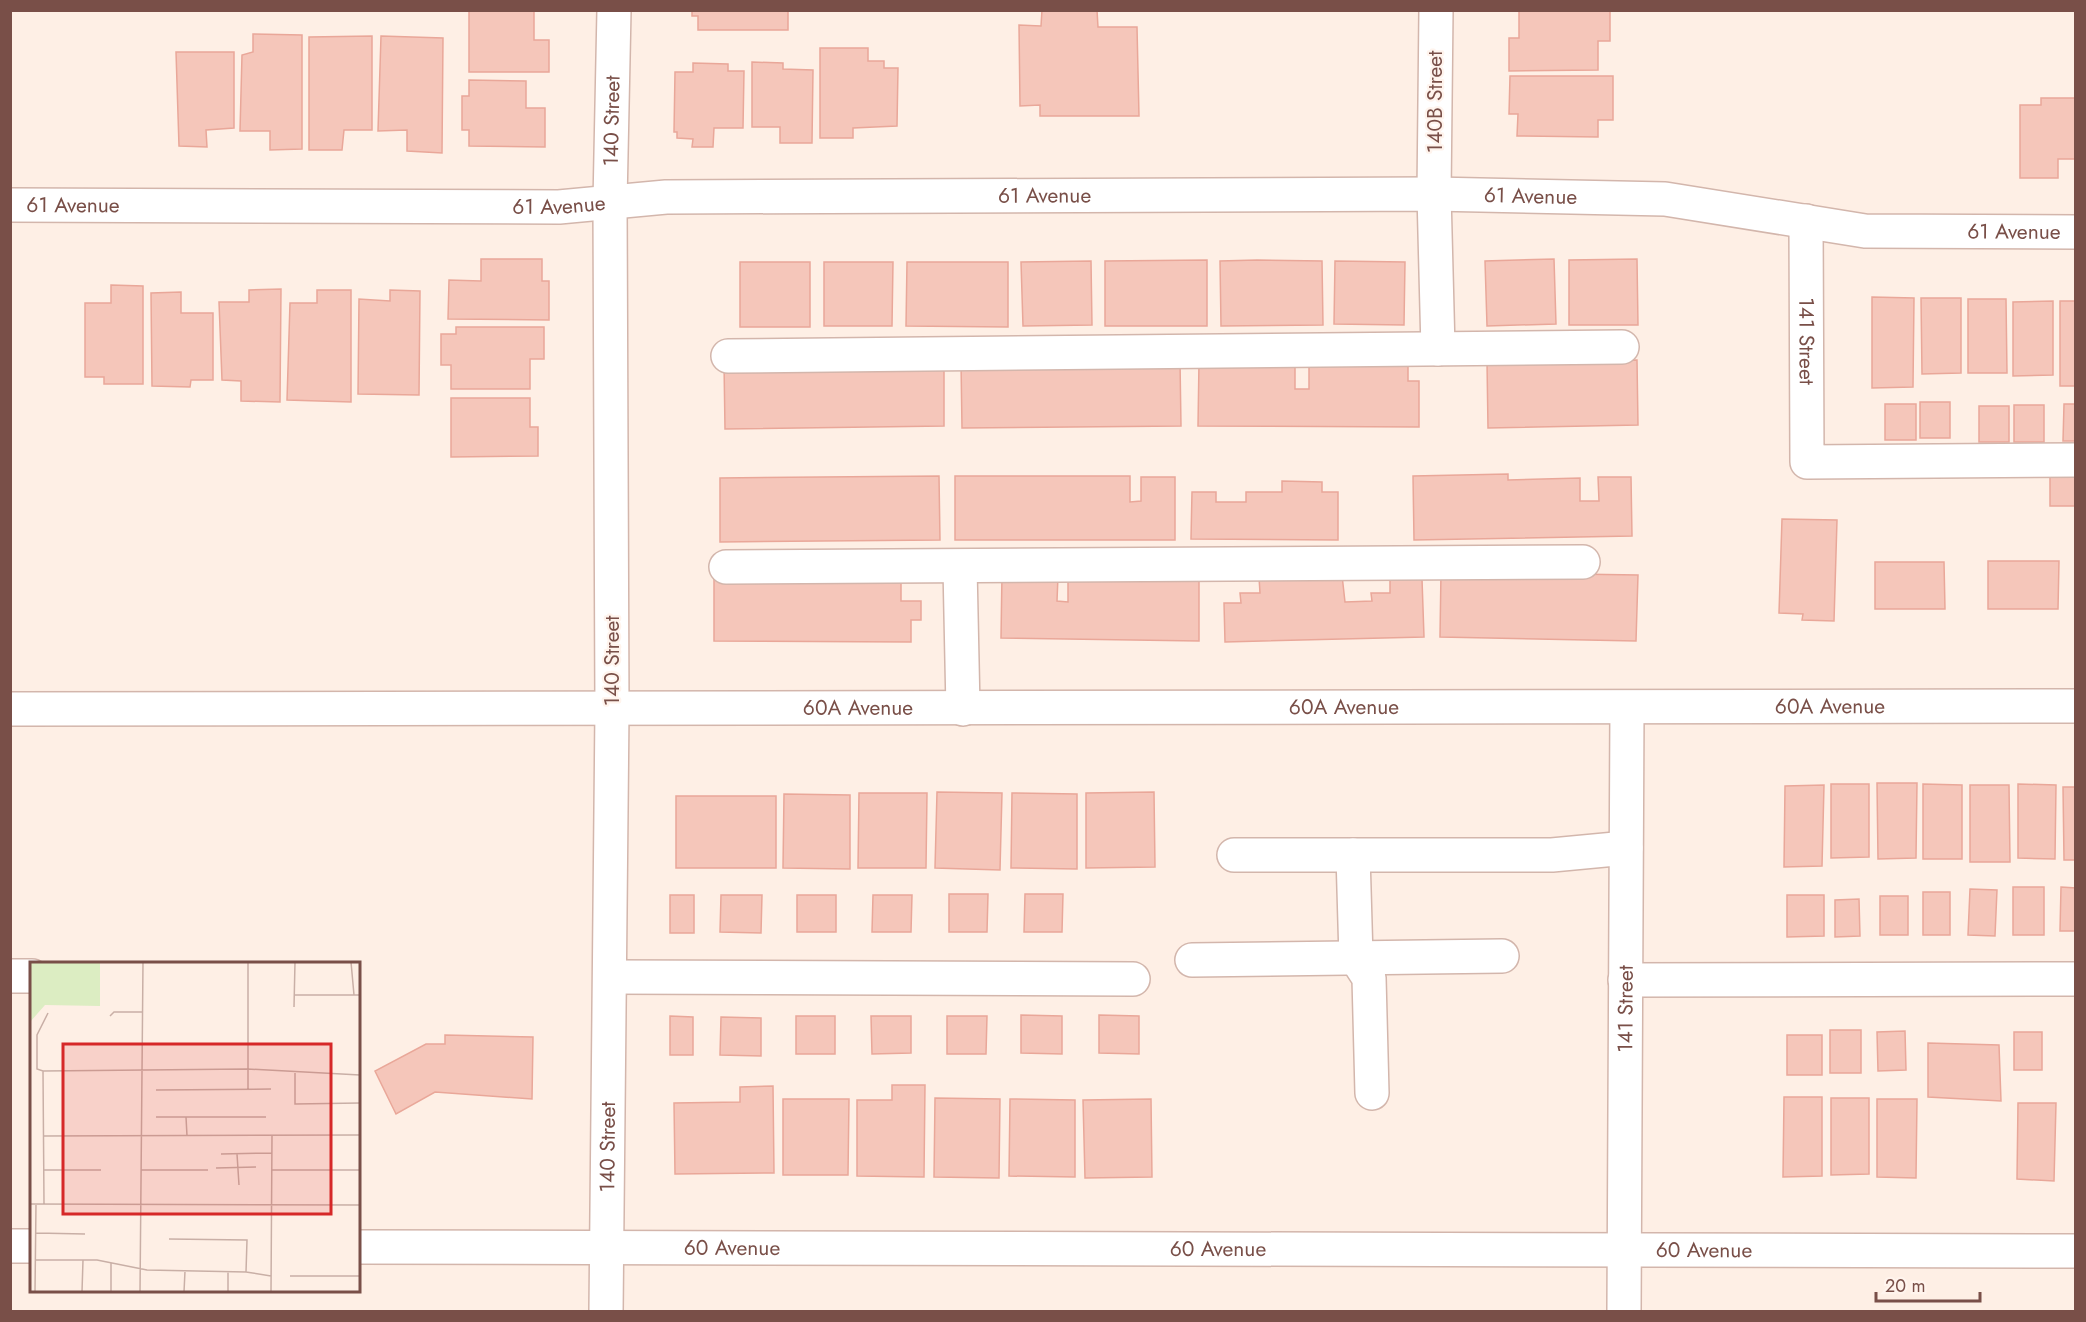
<svg xmlns="http://www.w3.org/2000/svg" width="2086" height="1322" font-family="Jost,sans-serif">
  <rect width="100%" height="100%" fill="#feefe5"/>
  <!-- building -->
  <path fill="#f5c6ba" stroke="#e9a799" stroke-width="1.5" d="M692,10H788V30H698V16H692Z
    M1042,10H1097L1098,27H1137L1139,116H1040V105L1020,106L1019,25L1041,26Z
    M1519,10H1610V41H1598V70L1509,71V38H1519Z
    M469,11H534V40H549V72H469Z
    M253,34L302,35V149L270,150V131H240L242,55L253,52Z
    M372,36V130H344L342,150H309V37Z
    M381,36L443,38L442,153L407,151V130L378,131Z
    M820,48H868V61H884V68H898L897,126L853,128V138H820Z
    M176,52H234V128L206,130L207,147L179,146Z
    M752,62L783,63V69L813,70L812,143H780V127H752Z
    M693,63L728,64V71H744L743,128H714L713,147H692L693,139L677,138V132H674L675,72H693Z
    M1510,76H1613V120H1598V137L1517,136L1518,114H1509Z
    M469,80L526,81V108H545V147L469,146V130H462V96H469Z
    M2041,98H2076V159H2058V178H2020V105H2041Z
    M481,259H542V281H549V320L448,319L449,280L481,281Z
    M1554,259L1556,324L1487,326L1485,261Z
    M1637,259L1638,325H1569V260Z
    M1207,260V326H1105V261Z
    M1257,260L1322,261L1323,325L1221,326L1220,261Z
    M1091,261L1092,325L1023,326L1021,262Z
    M1335,261L1405,262L1404,325L1334,324Z
    M740,262H810V327H740Z
    M824,262H893L892,326H824Z
    M907,262H1008V327L906,326Z
    M111,285L143,286V384H104V377H85V303H111Z
    M281,289L280,402L241,401V381L222,380L219,302H249V290Z
    M317,290H351V402L287,400L290,303H317Z
    M390,290L420,291L419,395L358,394L359,299L390,301Z
    M181,292V313H213V380H191L190,387L152,386L151,293Z
    M1872,297L1914,298L1913,387L1872,388Z
    M1921,298H1961V373L1922,374Z
    M1968,299H2006L2007,373H1968Z
    M2053,301V375L2013,376V302Z
    M2060,301H2076V386H2060Z
    M456,327H544V359H530V389H451V365H441V334H456Z
    M1637,360L1638,425L1488,428L1487,362Z
    M944,361V426L725,429L724,363Z
    M1180,361L1181,426L962,428L961,362Z
    M1309,361L1408,362V381H1419V427L1198,426L1199,362H1295V389H1309Z
    M451,398H530V427H538V456L451,457Z
    M1920,402H1950V438H1920Z
    M1885,404H1916V440H1885Z
    M2064,404H2076V441H2063Z
    M2014,405H2044V442H2014Z
    M1979,406H2009V442H1979Z
    M1508,474V480L1580,478V501H1599L1598,477H1631L1632,536L1414,540L1413,476Z
    M939,476L940,540L720,542V478Z
    M955,476H1130V502L1141,501V477H1175V540H955Z
    M2050,477H2076V506H2050Z
    M1282,481L1322,482V492H1338V540L1191,539L1192,492H1216V502H1246V492H1282Z
    M1782,519L1837,520L1834,621L1802,620L1803,614L1779,613Z
    M1988,561H2059L2058,609H1988Z
    M1875,562H1944L1945,609H1875Z
    M1441,572L1638,575L1636,641L1440,637Z
    M1002,574L1058,576L1057,601L1068,602V576L1199,577V641L1001,638Z
    M714,575L901,576V601H921V620H911V642L714,641Z
    M1342,575L1345,602L1372,601L1371,593H1390V580L1422,579L1424,637L1225,642L1224,603H1241L1240,593H1260L1259,577Z
    M1877,783H1917L1916,858L1878,859Z
    M1831,784H1869V857L1831,858Z
    M1923,784L1962,785V859H1923Z
    M2018,784L2056,785L2055,859L2018,858Z
    M1824,785L1822,866L1784,867L1785,786Z
    M1970,785H2009L2010,862H1970Z
    M2063,787H2076V860H2064Z
    M937,792L1002,793L1000,870L935,868Z
    M1154,792L1155,867L1086,868V793Z
    M859,793H927L926,868H858Z
    M1012,793L1077,794V869L1011,868Z
    M784,794L850,795V869L783,868Z
    M676,796H776V868H676Z
    M2013,887H2044V935H2013Z
    M2061,887L2076,888V931H2060Z
    M1970,889L1997,890L1995,936L1968,935Z
    M1923,892H1950V935H1923Z
    M949,894H988L987,932H949Z
    M1025,894H1063L1062,932H1024Z
    M670,895H694V933H670Z
    M721,895H762L761,933L720,932Z
    M797,895H836V932H797Z
    M873,895H912L911,932H872Z
    M1787,895H1824V936L1787,937Z
    M1880,896H1908V935H1880Z
    M1859,899L1860,936L1835,937V900Z
    M1021,1015L1062,1016V1054L1021,1053Z
    M1099,1015L1139,1016V1054L1099,1053Z
    M670,1016L693,1017V1055H670Z
    M796,1016H835V1054H796Z
    M871,1016H911V1053L872,1054Z
    M947,1016H987L986,1054H947Z
    M721,1017L761,1018V1056L720,1055Z
    M1830,1030H1861V1073H1830Z
    M1905,1031L1906,1070L1878,1071L1877,1032Z
    M2014,1032H2042V1070H2014Z
    M445,1035L533,1037L532,1099L435,1092L396,1114L375,1071L426,1044H445Z
    M1787,1035H1822V1075H1787Z
    M1928,1043L1999,1045L2001,1101L1928,1097Z
    M892,1085H925L924,1177L857,1176V1100H892Z
    M773,1086L774,1173L675,1174L674,1103L740,1102V1087Z
    M1784,1097H1822V1176L1783,1177Z
    M935,1098L1000,1099L999,1178L934,1177Z
    M1831,1098H1869V1174L1831,1175Z
    M783,1099H849L848,1175H783Z
    M1010,1099L1075,1100V1177L1009,1176Z
    M1151,1099L1152,1177L1085,1178L1083,1100Z
    M1877,1099H1917L1916,1178L1877,1177Z
    M2018,1103H2056L2054,1181L2017,1179Z"/>
  <g fill="none" stroke-linecap="round" stroke-linejoin="round">
    <!-- minor casing -->
    <g stroke="#d3b6ac" stroke-width="36">
      <g id="minor">
        <path d="M1436,10L1434,194L1438,349"/>
        <path id="s1" d="M10,205L559,207L666,197L1434,194L1665,199L1865,231L2076,232"/>
        <path id="s2" d="M1806,221L1807,462L2076,460"/>
        <path d="M728,356L1622,347"/>
        <path d="M726,567L1583,562"/>
        <path d="M960,567L963,709"/>
        <path id="s3" d="M10,709L2076,706"/>
        <path d="M1234,855H1552L1626,848"/>
        <path d="M1353,855L1356,958L1369,978L1372,1093"/>
        <path d="M1192,960L1502,956"/>
        <path d="M10,976H32"/>
        <path d="M610,977L1133,979"/>
        <path d="M1625,980L2076,979"/>
        <path d="M10,1246H32"/>
        <path id="s4" d="M358,1247L2076,1251"/>
        <path id="s5" d="M606,1312L612,710L610,202L614,10"/>
        <path id="s6" d="M1624,1312L1627,708"/>
      </g>
    </g>
    <!-- minor -->
    <use href="#minor" stroke="#fff" stroke-width="33"/>
  </g>
  <g text-anchor="middle" dominant-baseline="central" stroke-width="4.5" stroke-linejoin="round" paint-order="stroke">
    <!-- street labels -->
    <g font-size="21" fill="#794f48" stroke="#fff4ed">
      <text transform="translate(1435 102) rotate(-90)">140B Street</text>
      <text stroke="none"><textPath href="#s5" startOffset="1191">140 Street</textPath></text>
      <text stroke="none"><textPath href="#s1" startOffset="1035">61 Avenue</textPath></text>
      <text stroke="none"><textPath href="#s1" startOffset="1521">61 Avenue</textPath></text>
      <text stroke="none"><textPath href="#s1" startOffset="549">61 Avenue</textPath></text>
      <text stroke="none"><textPath href="#s1" startOffset="63">61 Avenue</textPath></text>
      <text stroke="none"><textPath href="#s1" startOffset="2007">61 Avenue</textPath></text>
      <text stroke="none"><textPath href="#s2" startOffset="120">141 Street</textPath></text>
      <text transform="translate(612 661) rotate(-90)">140 Street</text>
      <text stroke="none"><textPath href="#s3" startOffset="1820">60A Avenue</textPath></text>
      <text stroke="none"><textPath href="#s3" startOffset="1334">60A Avenue</textPath></text>
      <text stroke="none"><textPath href="#s3" startOffset="848">60A Avenue</textPath></text>
      <text stroke="none"><textPath href="#s6" startOffset="303">141 Street</textPath></text>
      <text stroke="none"><textPath href="#s5" startOffset="165">140 Street</textPath></text>
      <text stroke="none"><textPath href="#s4" startOffset="374">60 Avenue</textPath></text>
      <text stroke="none"><textPath href="#s4" startOffset="860">60 Avenue</textPath></text>
      <text stroke="none"><textPath href="#s4" startOffset="1346">60 Avenue</textPath></text>
    </g>
  </g>
  <!-- overview -->
  <g transform="translate(30 962)">
    <rect width="330" height="330" fill="#feefe5"/>
    <path d="M0,0H70V44L15,43L0,60Z" fill="#dcedc2"/>
    <path fill="none" stroke="#c9afa6" stroke-width="1.5" d="M321,0L324,33M264,33H330M264,45L265,0M18,51L7,73V107L13,109L217,107L330,113M80,54L84,50H112M13,109L14,242M265,111V142L330,141M218,127V0M126,128L241,127M126,155H236M156,155L157,174M13,174L330,173M191,192L242,191M207,192L209,223M186,206L226,205M14,208H71M111,208H178M242,208H330M0,242L330,243M6,271L55,272M139,277L217,278L216,310M5,298H67L117,308L216,310L241,314M260,314H330M5,330L6,242M52,330L53,298M81,330V301M110,330L113,0M154,330L155,309M198,330V310M241,330L242,173"/>
    <path fill="#d62828" fill-opacity="0.15" stroke="#d62828" stroke-width="3" d="M33,82H301V252H33Z"/>
    <rect width="330" height="330" fill="none" stroke="#794f48" stroke-width="3"/>
  </g>
  <!-- border -->
  <rect width="2086" height="1322" fill="none" stroke="#794f48" stroke-width="24"/>
  <!-- scale -->
  <path d="M1876 1292v9h104v-9" fill="none" stroke="#794f48" stroke-width="3"/>
  <text x="1885" y="1292" font-size="18" fill="#794f48" stroke="#fff4ed" stroke-width="4.5" paint-order="stroke">20 m</text>
</svg>
